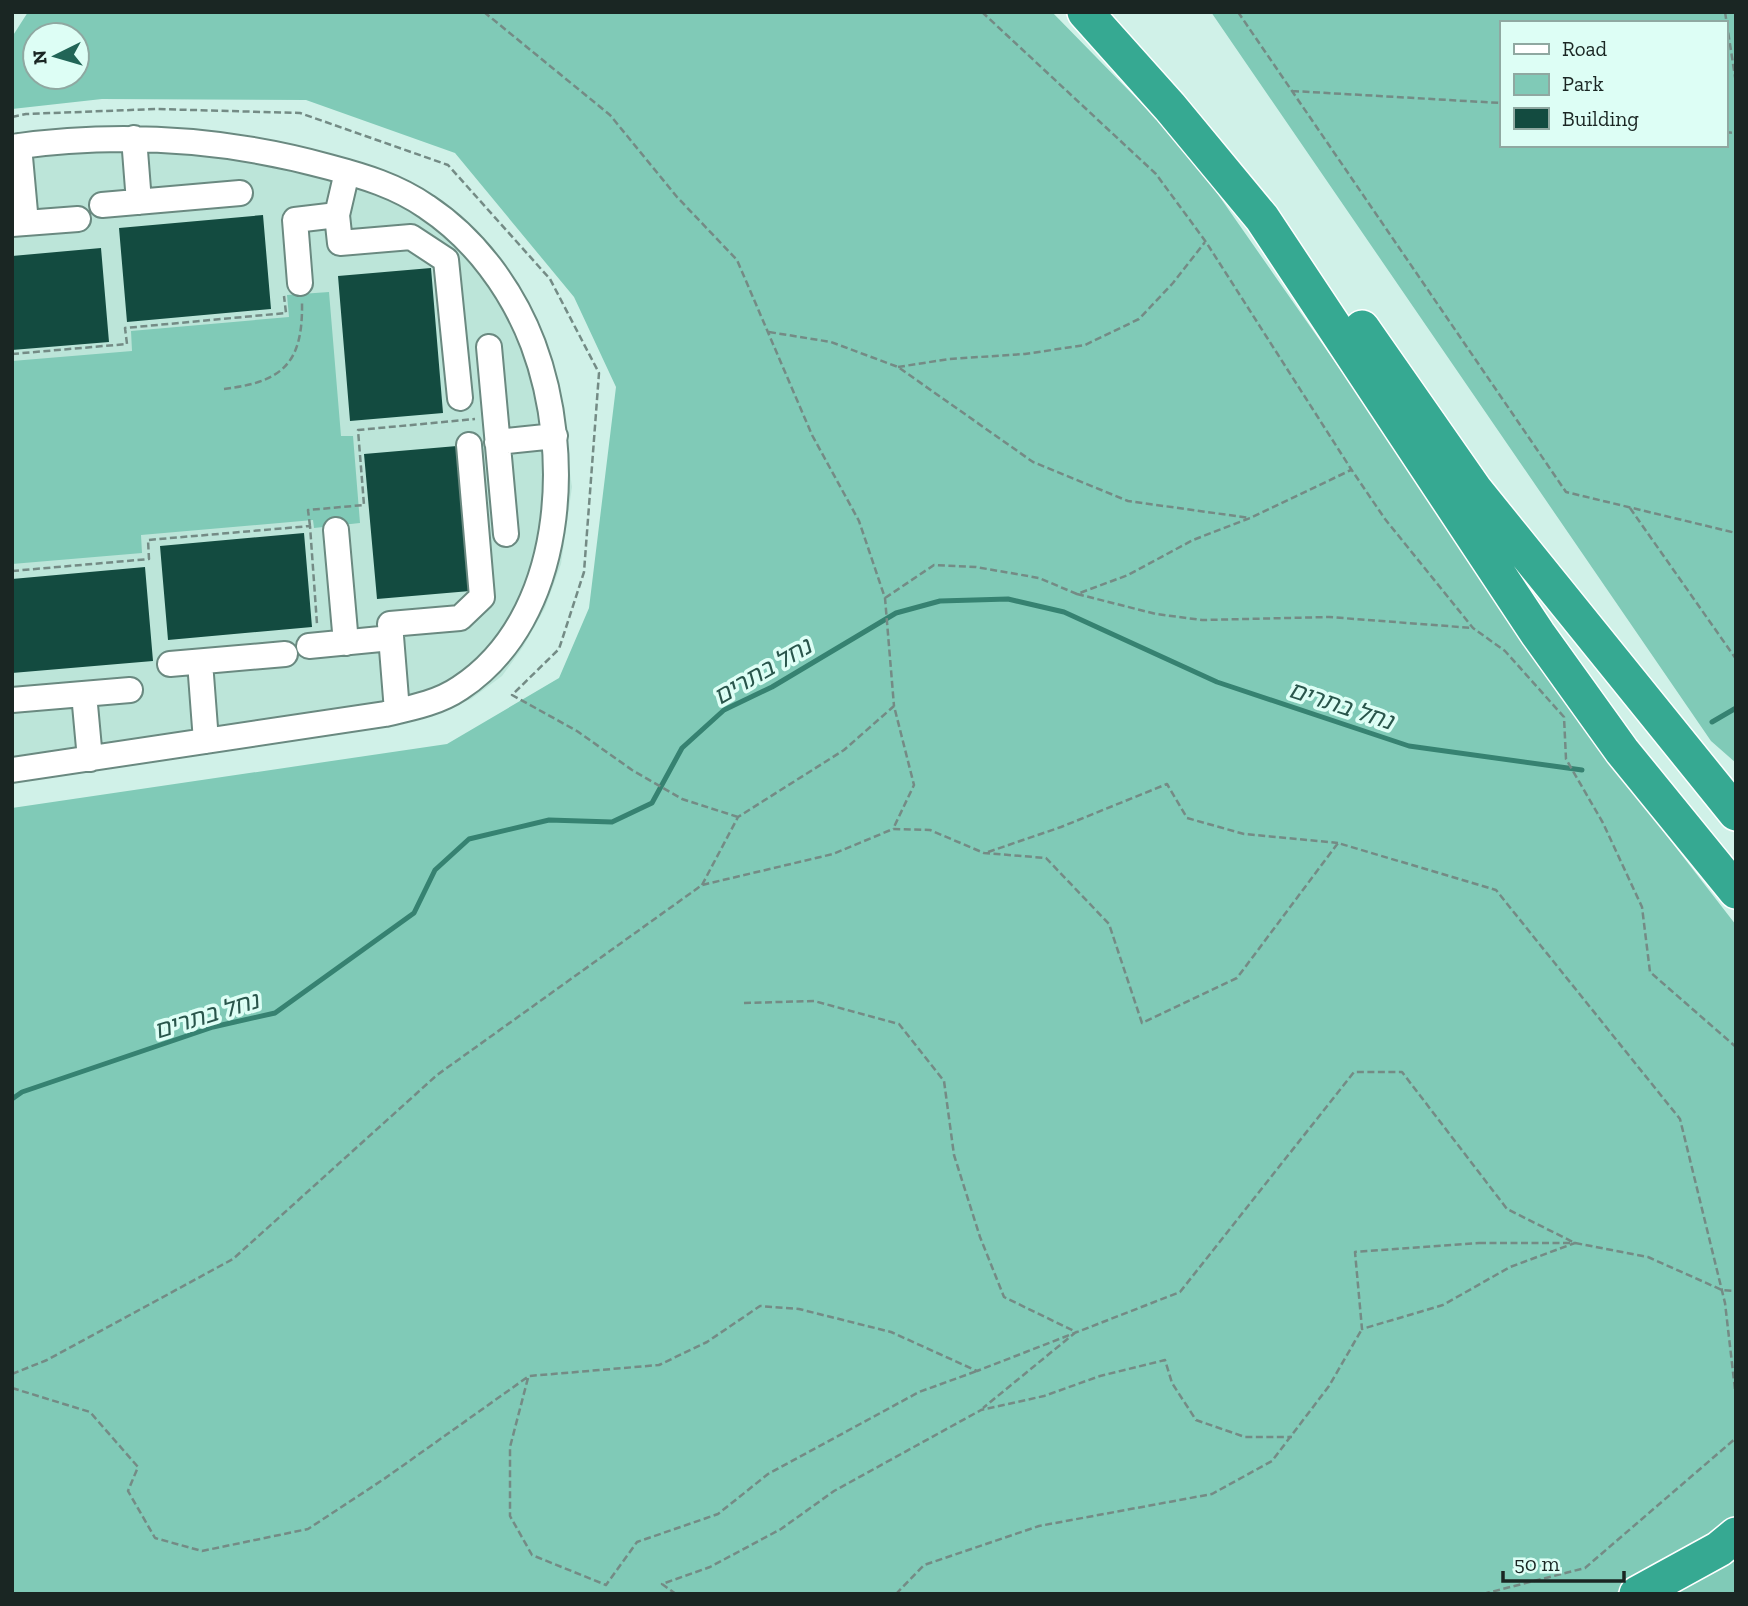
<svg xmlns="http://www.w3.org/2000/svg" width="1748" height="1606" font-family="'Zilla Slab','Noto Sans Hebrew',serif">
  <rect width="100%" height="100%" fill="#d0f1e8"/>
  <!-- built -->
  <path fill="#bce5d9" d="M207,132L276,142L348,159L388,172L418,187L454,210L487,244L538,328L555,373L572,487L561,564L545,608L523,647L502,676L471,699L440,712L12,782V137Z"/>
  <!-- green -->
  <path fill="#80cab7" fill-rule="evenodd" d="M28,12H1052L1187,150L1402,458L1598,747L1736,925V1516L1614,1594H12V808L447,744L559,678L589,608L616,387L574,297L455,153L306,100L102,99L12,109V37ZM35,35H77V77H35Z
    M1211,12H1736V763L1711,741ZM1501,23H1725V145H1501Z
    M329,292L341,436H353L360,523L314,528L313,520L141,535L142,553L12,564V361L132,351L131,331L289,317L287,295Z
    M1736,1553V1594H1675Z"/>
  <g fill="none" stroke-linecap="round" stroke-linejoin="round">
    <!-- stream -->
    <path stroke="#368271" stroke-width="5" d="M1712,722L1736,708
      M12,1099L22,1092L213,1027L275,1013L414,913L435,870L469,839L549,820L612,822L652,803L682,748L724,710L772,687L896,613L940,601L1008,599L1064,612L1217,682L1409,746L1582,770"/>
  </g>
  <!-- building -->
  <path fill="#134b40" d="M263,215L271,309L127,322L119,228Z
    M101,248L109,342L12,350V256Z
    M431,268L443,413L350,421L338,276Z
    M457,446L470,591L377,599L364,454Z
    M304,533L312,627L168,640L160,546Z
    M145,567L153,661L12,673V579Z"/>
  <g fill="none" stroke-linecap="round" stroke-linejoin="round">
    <!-- minor casing -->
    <g stroke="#6a8980" stroke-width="28">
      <path id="minor" d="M134,138L139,202
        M19,146L26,223
        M12,147C119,132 224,138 329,167C363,176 397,186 427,207C475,239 512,289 533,344C574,453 566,618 460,688C438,703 411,708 385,714L12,770
        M347,172L337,215L340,243L411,237L446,260L460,398
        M102,205L240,193
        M12,224L78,219
        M300,283L295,220L337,215
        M489,347L506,534
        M497,442L555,436
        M336,530L346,643
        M309,646L391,638
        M200,662L206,741
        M170,664L285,654
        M84,694L90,759
        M12,700L130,690
        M397,711L390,624L460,618L482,597L469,445"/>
    </g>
    <!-- highway casing -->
    <g stroke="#fff" stroke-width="38">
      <path id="highway" d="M1085,12L1170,107L1262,218L1538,634L1622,751L1736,891
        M1362,328L1475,490L1736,813
        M1637,1594L1719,1549L1736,1535"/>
    </g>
    <!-- path -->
    <path stroke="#748b85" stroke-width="2.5" stroke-dasharray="7 3.5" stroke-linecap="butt" d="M484,12L610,115L677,197L737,260L812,435L859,521L885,598L894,706
      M982,12L1156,174L1206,242L1351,469L1385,519L1473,628L1505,651L1564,717L1566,759L1603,823L1642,907L1650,972L1736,1047
      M1238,12L1566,492L1736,533
      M1705,12H1710
      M1725,12L1736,83
      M1292,91L1501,103
      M12,117L26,114L157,109L300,113L448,165L550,279L599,373L584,572L559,649L512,695L577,731L632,770L682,799L738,817
      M1725,132L1736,133
      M769,332L831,342L898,367L1033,462L1128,501L1250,518
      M12,354L127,344L125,328L286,313L284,296
      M898,367L949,359L1025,354L1085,345L1139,319L1173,283L1205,242
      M224,389C282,382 303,364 302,303
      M1630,508L1736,659
      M310,526L308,510L364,505L358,430L475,419
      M12,571L149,559L148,540L310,526L317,624
      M1077,594L1156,614L1202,620L1329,617L1473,628
      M885,598L934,565L976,567L1039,578L1077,594L1128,575L1193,540L1250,518L1351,470
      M988,852L1061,827L1167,784L1187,818L1244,834L1338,843
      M702,885L738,817L844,750L894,706L914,785L893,829
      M744,1003L814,1001L899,1024L944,1081L954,1155L980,1237L1004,1297L1076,1332L983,1408
      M1479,1243H1575L1510,1267L1443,1305L1362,1329L1355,1252Z
      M12,1374L47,1360L233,1259L437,1075L702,885L833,854L893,829L930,830L984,853L1046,858L1109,924L1142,1023L1237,978L1338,843L1496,890L1680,1119L1725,1303L1736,1398
      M528,1378L510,1447V1516L532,1555L606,1585L637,1542L718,1514L768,1474L919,1392L977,1371
      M12,1388L90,1412L138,1467L128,1491L155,1538L202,1551L308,1529L384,1479L529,1376L659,1365L707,1342L760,1306L799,1309L891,1332L977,1371L1180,1292L1354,1072H1402L1507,1209L1575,1243L1648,1257L1722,1290L1736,1291
      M676,1594L662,1584L710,1567L781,1529L834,1491L981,1410L1044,1396L1100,1376L1165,1360L1172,1383L1196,1420L1245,1437H1292
      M896,1594L924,1565L1039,1526L1212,1494L1272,1461L1329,1386L1362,1329
      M1483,1594L1585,1568L1736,1438"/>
    <!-- minor -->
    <use href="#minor" stroke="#fff" stroke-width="24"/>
    <!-- highway -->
    <use href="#highway" stroke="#36a992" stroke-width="35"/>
  </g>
  <g text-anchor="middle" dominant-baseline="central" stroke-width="7" stroke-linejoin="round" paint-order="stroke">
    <!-- water labels -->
    <g font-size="24" font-style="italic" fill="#29554b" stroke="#ddfef5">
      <text transform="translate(762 671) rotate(-30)">נחל בתרים</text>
      <text transform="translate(1341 705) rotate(18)">נחל בתרים</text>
      <text transform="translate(206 1015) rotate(-17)">נחל בתרים</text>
    </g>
  </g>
  <!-- border -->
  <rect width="1748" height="1606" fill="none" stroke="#1a2623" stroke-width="28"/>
  <!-- legend -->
  <rect x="1500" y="21" width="228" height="126" fill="#ddfef5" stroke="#8fa8a1" stroke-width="2"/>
  <rect x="1514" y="44" width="35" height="10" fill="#ffffff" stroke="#8fa8a1" stroke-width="2"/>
  <text x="1562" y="56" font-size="21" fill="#1a2623">Road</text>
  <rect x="1514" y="74" width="35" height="21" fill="#80cab7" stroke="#8fa8a1" stroke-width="2"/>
  <text x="1562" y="91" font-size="21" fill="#1a2623">Park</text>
  <rect x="1514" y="108" width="35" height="21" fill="#134b40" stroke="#8fa8a1" stroke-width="2"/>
  <text x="1562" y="126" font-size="21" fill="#1a2623">Building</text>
  <!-- north arrow -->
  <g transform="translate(56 56) rotate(265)"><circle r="33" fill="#ddfef5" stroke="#8fa8a1" stroke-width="2"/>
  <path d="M0-5L12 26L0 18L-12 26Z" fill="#216557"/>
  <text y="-10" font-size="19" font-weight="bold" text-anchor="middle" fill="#1a2623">N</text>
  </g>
  <!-- scale -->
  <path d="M1503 1571v10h121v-10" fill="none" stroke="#1a2623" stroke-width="3.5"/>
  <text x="1514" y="1571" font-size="21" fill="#1a2623" stroke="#ddfef5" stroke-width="5" paint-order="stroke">50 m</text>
</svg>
